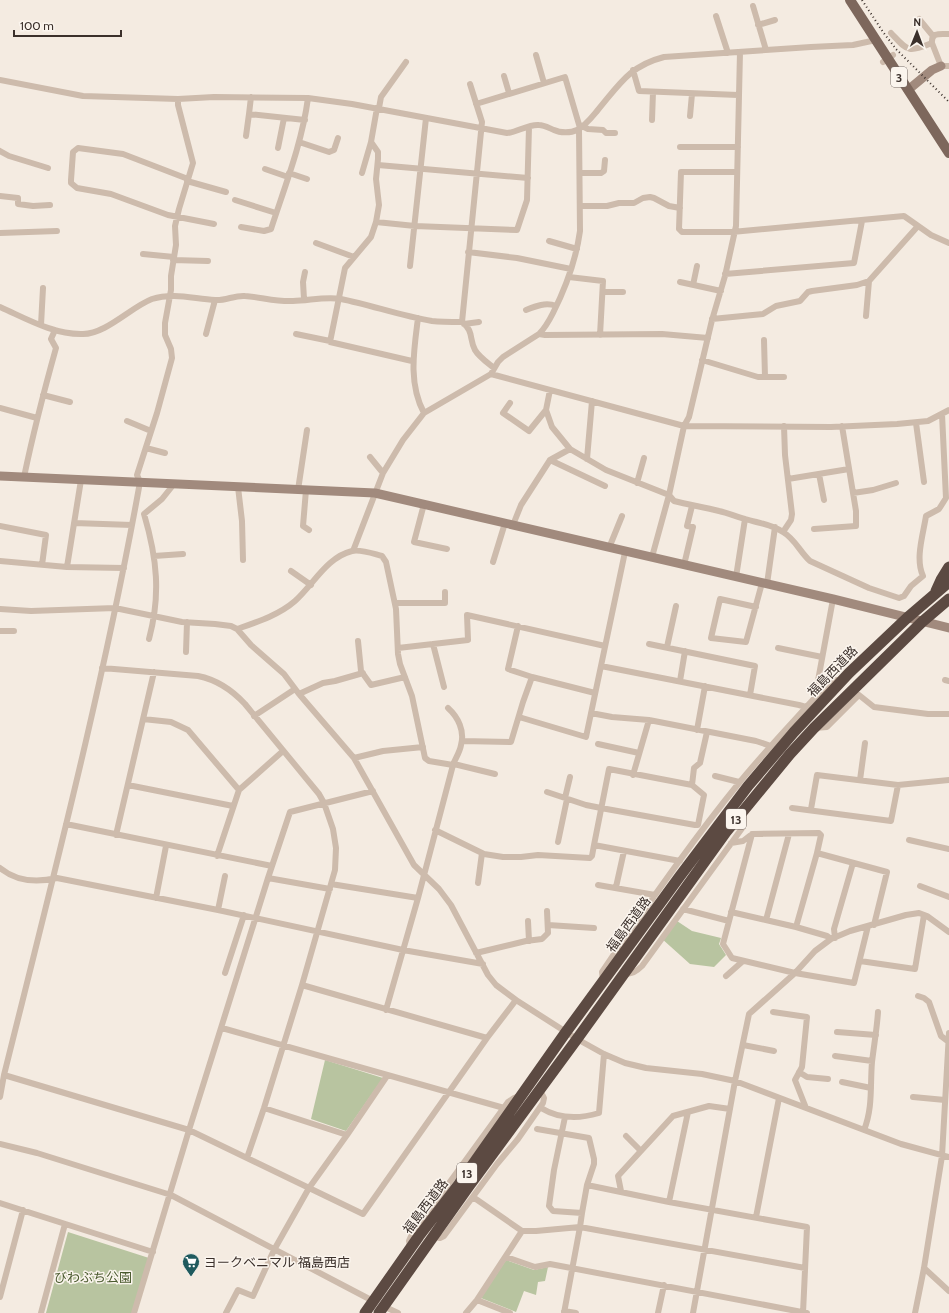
<svg xmlns="http://www.w3.org/2000/svg" width="949" height="1313" font-family="Cabin,'Noto Sans JP',sans-serif">
  <rect width="100%" height="100%" fill="#f4ebe1"/>
  <!-- green -->
  <path fill="#b8c4a0" d="M674,919L692,931L721,938L719,944L726,955L714,967L690,964L661,938Z
    M325,1060L383,1078L346,1131L311,1119Z
    M68,1232L149,1258L132,1313H46Z
    M506,1260L534,1270L548,1267L545,1281L538,1282L536,1295L524,1291L516,1312L481,1298Z"/>
  <g fill="none" stroke-linecap="round" stroke-linejoin="round">
    <!-- street -->
    <path stroke="#cdbbac" stroke-width="6" d="M753,6L766,50
      M716,16L728,53
      M919,19L933,36
      M758,25L775,20
      M891,33C908,51 907,53 932,43
      M949,34C940,34 931,32 932,43L941,66H949
      M536,55L544,83
      M883,62L893,55
      M633,70L639,91L738,95
      M504,76L509,93
      M0,80L83,96L178,99L214,97L308,98L352,104L507,133C518,132 528,124 539,125C544,125 549,128 554,130C560,133 571,133 577,130C585,126 592,117 597,111C619,85 629,66 664,57L811,47L853,45L876,40
      M470,84L482,122L462,322C474,331 469,339 475,350C479,357 488,363 494,368
      M251,97L249,114L305,120
      M476,104L565,77L580,128
      M377,108L371,142L378,152V159L376,179L379,205L376,222L371,237L345,268L330,342L412,361
      M379,108L381,97L406,62
      M690,116L692,94
      M652,120L653,92
      M582,126L588,129L603,130L606,133H615
      M246,136L249,114
      M299,142L329,152L334,150L338,138
      M680,147H738
      M278,148L284,118
      M0,151L9,156L48,168
      M378,165L528,178
      M265,169L288,177
      M737,172H681L679,229L682,232H732L904,216L931,235L949,243
      M289,173L307,179
      M362,173L371,142
      M580,173H601L604,171L605,160
      M188,179L123,154L78,148L73,152L71,180V183L77,188L111,194L168,215L214,224
      M187,181L226,192
      M0,196L18,198V204L33,206L50,205
      M235,200L276,213
      M580,206H607L619,203H634L643,198L650,197L654,198L669,206L680,208
      M376,222L415,226L517,230L527,200L529,127
      M241,227L264,231L271,229C285,186 302,143 308,98
      M0,233L57,231
      M549,241L577,249
      M316,243L354,257
      M468,252L517,258L571,269
      M143,254L174,257
      M173,260L208,261
      M410,266L426,118
      M725,274L854,263L862,221
      M569,277L603,281L600,335
      M680,282L721,291
      M693,285L697,266
      M603,292H623
      M304,299L303,282L305,272
      M0,307C25,318 54,335 83,334C106,334 131,307 152,299C174,292 194,299 215,300C225,301 235,295 245,296C261,297 276,302 293,301C308,301 325,296 341,299C371,305 401,316 432,321C441,322 452,322 462,322
      M526,310C536,306 546,302 556,306
      M866,316L869,281L918,226
      M418,318C414,350 408,383 424,413
      M712,319L763,314L776,306L800,301L808,292L812,291L857,285L869,281
      M464,324L479,322
      M41,325L43,288
      M206,334L215,300
      M296,334L330,341
      M539,334L545,335L662,334L708,338
      M764,340L765,377
      M702,360L758,377H784
      M491,374L684,426L831,427L897,424L928,421L949,410
      M550,390L546,410L552,427L570,449L606,470L669,495L674,501C689,505 704,507 719,511C728,513 737,517 745,519C758,523 771,524 783,532C795,539 800,552 810,561L869,588L899,598L904,596L911,586L923,576C915,559 923,535 926,516L939,509L946,498L942,414
      M43,395L70,402
      M510,403L503,413L529,431L546,410
      M0,408L37,418
      M127,421L151,431
      M916,423L924,482
      M146,448L165,453
      M370,457L383,473
      M587,459L592,401
      M550,460L570,449
      M819,474L824,500
      M24,477C33,434 44,391 56,348L51,339L55,330
      M788,479L849,469
      M637,483L644,458
      M238,487L242,521L243,560
      M298,490L307,430
      M306,490L303,526L309,530
      M853,493L873,490L896,483
      M424,504L414,542L447,549
      M74,523L132,525
      M513,525L521,505L550,460L605,486
      M0,526L46,535L42,565
      M814,529L856,526V511L842,426
      M783,532L791,520L792,514L785,455L784,426
      M609,548L622,516
      M353,551L383,473L403,440L424,413L491,374L498,362L503,357L539,334C545,328 549,321 553,313C566,287 576,260 580,231L579,129
      M154,556L183,554
      M652,557L669,495L684,426L689,417L712,320L725,276L736,226L740,52
      M0,561L67,567L124,568
      M493,562L505,523
      M684,565L693,527L687,526L692,506
      M67,567L81,480
      M291,571L311,585
      M736,577L745,519
      M767,584L775,527
      M395,603H445V592
      M756,607L720,599L711,638L746,642L762,583
      M0,609L31,611L115,608L182,622L215,624L231,626L237,629L251,645L284,674L299,694L354,758L414,865L439,889L451,905L488,975L496,985L516,1000L577,1039L604,1054L625,1063L646,1068L702,1074L735,1081L901,1144L949,1157
      M518,626L508,669L532,677L595,693
      M237,629C257,622 279,615 295,601C313,585 327,557 352,551C361,549 374,554 382,556L386,562L396,609L398,654L400,664L412,696L425,758L429,761L453,765L418,898L386,1010
      M0,631H14
      M149,639C161,595 157,558 144,514L162,499L174,484
      M358,641L361,671L371,685L405,677
      M433,644L444,687
      M649,644L755,666L750,695
      M667,647L676,606
      M398,648L468,640L467,615L605,646
      M778,648L822,657
      M186,652L187,622
      M601,666L799,705L806,707
      M102,668L198,676C218,680 232,690 245,704L319,794L324,803L333,829L336,848L335,870L302,985L264,1108L247,1158
      M945,680L949,681
      M680,681L685,651
      M299,694L323,683L335,681L363,673
      M818,694L817,686L833,599
      M448,708C458,717 465,731 461,745C460,752 455,759 453,765
      M591,713L612,717L649,720L756,741L771,746
      M254,716L295,689
      M519,717L586,737L625,552
      M143,719L171,722L188,730L239,790
      M815,728L827,727L859,695L874,707L928,714H949
      M697,730L705,686
      M462,741L511,742L523,702L532,677
      M598,744L639,753
      M354,758L383,751L423,747
      M454,764L495,774
      M633,775L649,720
      M715,776L739,782
      M860,780L865,743
      M128,785L233,806
      M692,785L694,768L700,763L707,732
      M547,792L586,805L601,808L695,825H698L704,795L692,785L609,769L594,845L680,861
      M565,798L570,777
      M792,808L891,821L898,785
      M811,809L817,775L898,785L949,780
      M66,824L272,866
      M435,830L484,854L503,857H521L538,855L590,858L592,856L594,845
      M752,834L723,944L732,958L795,973L854,983L868,926
      M116,835L154,672
      M909,840L949,849
      M558,842L567,799
      M731,843L743,841L752,834L819,833L821,835L817,853
      M217,856L239,790L283,751
      M0,868C17,882 36,883 57,878L218,910L403,950L483,964
      M268,878L330,889
      M478,883L482,853
      M331,884L418,898
      M598,885L655,895
      M920,886L949,897
      M616,887L624,851
      M156,898L166,846
      M683,909L729,921
      M218,910L225,876
      M731,912L796,927L827,936L831,939
      M766,920L789,834
      M528,921L529,941
      M548,925L594,928
      M796,927L817,853L887,872L874,925
      M835,938L834,929L853,863
      M476,953L526,941L542,939L548,933L547,911
      M860,961L915,969L924,915
      M225,973L244,915
      M623,974C632,974 636,972 642,966L743,827L744,812
      M726,976L743,961
      M603,981L602,972C645,908 690,843 739,783C765,751 793,722 820,692L836,680L840,681
      M302,985L487,1038
      M918,996L924,998L929,1002L941,1036L949,1042
      M773,1012L807,1017L802,1067L795,1080L806,1108
      M222,1028L504,1108
      M837,1032L876,1035
      M743,1045L774,1051
      M835,1056L872,1061
      M799,1072L807,1077L828,1079
      M4,1075L189,1130L363,1214L487,1038L516,1000
      M842,1082L871,1088
      M0,1097L4,1075C53,878 104,682 140,482L137,475L157,413L172,358L171,349L165,335V323L171,290V276L176,245L175,226L179,209L193,163L178,105V99
      M913,1097L945,1100
      M264,1108L347,1135
      M541,1108C559,1119 579,1119 599,1113L604,1054
      M537,1129L589,1138L594,1159V1164L587,1185L582,1213
      M864,1130C873,1108 870,1085 872,1062C874,1045 877,1028 878,1012
      M626,1136L641,1151
      M0,1144L37,1153L171,1195L375,1302
      M587,1185L669,1202L807,1227L803,1313
      M621,1191L618,1176L673,1116L709,1106L730,1109
      M473,1197L522,1231H536L580,1227L582,1213L553,1211L549,1206L554,1170L565,1117
      M669,1202L688,1112
      M0,1203L153,1252
      M756,1217L779,1098
      M433,1236L440,1238L444,1236L497,1164L518,1139L543,1103L544,1098L540,1090
      M410,1246L409,1241L412,1234L508,1102L514,1098L519,1096
      M506,1257L535,1267L550,1264L807,1313
      M924,1268L949,1291
      M0,1297L23,1210
      M477,1300L510,1313
      M383,1306L398,1313
      M564,1311L576,1313
      M41,1313L65,1224
      M134,1313L189,1130L268,878L290,812L373,791
      M226,1313L238,1290L253,1296L274,1250L309,1188L347,1135L387,1076
      M466,1313L477,1300L522,1231
      M564,1313L580,1227L805,1268
      M658,1313L664,1285
      M693,1313L735,1081L749,1014L795,973L815,951L831,939L850,931L906,915L919,913L927,916L949,932
      M915,1313L924,1268L942,1156L949,1033"/>
    <!-- secondary -->
    <path stroke="#a18a7d" stroke-width="9" d="M908,90L932,70L941,66
      M0,476L375,493L833,599L949,628"/>
    <!-- primary -->
    <path stroke="#7d675c" stroke-width="10" d="M850,0L949,153"/>
    <!-- highway -->
    <path stroke="#5c4a42" stroke-width="11" d="M936,591L941,580L949,567
      M365,1313L419,1236L459,1184L566,1032L680,876L748,786L794,732L849,673L907,618L949,582
      M379,1313L469,1186L577,1039L726,832L790,754L814,728L922,622L949,599"/>
    <!-- rail -->
    <path stroke="#3b302b" stroke-width="2" stroke-dasharray="1 3" stroke-linecap="butt" d="M862,0L883,32L896,49L949,102"/>
  </g>
  <!-- icons -->
  <defs>
    <g id="supermarket-pin" transform="scale(0.9)"><path d="M0 17L-7.5 6A9.5 9.5 0 1 1 7.5 6Z" fill="#1f5a5e" stroke="#fbf5ee"/><path d="M-6-5.5h2.5l.6 2H6L4.5 2H-2.5L-4.4-4H-6ZM-1.5 3.2a1.3 1.3 0 1 0 .1 0ZM3 3.2a1.3 1.3 0 1 0 .1 0Z" fill="#fff"/></g>
  </defs>
  <g fill-rule="evenodd">
    <use href="#supermarket-pin" x="191" y="1262"/>
  </g>
  <g text-anchor="middle" dominant-baseline="central" stroke-width="3" stroke-linejoin="round" paint-order="stroke">
    <!-- shield labels -->
    <g fill="#fbf5ee" stroke="#756b66" stroke-width="1">
      <rect x="891" y="67" width="16" height="20" rx="3"/>
      <rect x="726" y="809" width="20" height="20" rx="3"/>
      <rect x="457" y="1163" width="20" height="20" rx="3"/>
    </g>
    <g font-size="12" font-weight="bold" fill="#3b302b">
      <text x="899" y="77">3</text>
      <text x="736" y="819">13</text>
      <text x="467" y="1173">13</text>
    </g>
    <!-- street labels -->
    <g font-size="13" fill="#3b302b" stroke="#fbf5ee">
      <text transform="translate(832 671) rotate(-46)">福島西道路</text>
      <text transform="translate(628 924) rotate(-54)">福島西道路</text>
      <text transform="translate(425 1206) rotate(-53)">福島西道路</text>
    </g>
    <!-- poi labels -->
    <g font-size="13" fill="#3b302b" stroke="#fbf5ee" text-anchor="start">
      <text x="204" y="1262">ヨークベニマル 福島西店</text>
    </g>
    <!-- park labels -->
    <g font-size="13" fill="#4a5a2e" stroke="#fbf5ee">
      <text x="93" y="1277">びわぶち公園</text>
    </g>
  </g>
  <!-- north arrow -->
  <g transform="translate(917 32) rotate(1)" stroke="#fbf5ee" stroke-width="3" paint-order="stroke">
  <path d="M0-3L7 15L0 10L-7 15Z" fill="#3b302b"/>
  <text y="-6" font-size="11" font-weight="bold" text-anchor="middle" fill="#3b302b">N</text>
  </g>
  <!-- scale -->
  <path d="M14 30v6h107v-6" fill="none" stroke="#3b302b" stroke-width="2"/>
  <text x="20" y="30" font-size="12" fill="#3b302b" stroke="#fbf5ee" stroke-width="3" paint-order="stroke">100 m</text>
</svg>
